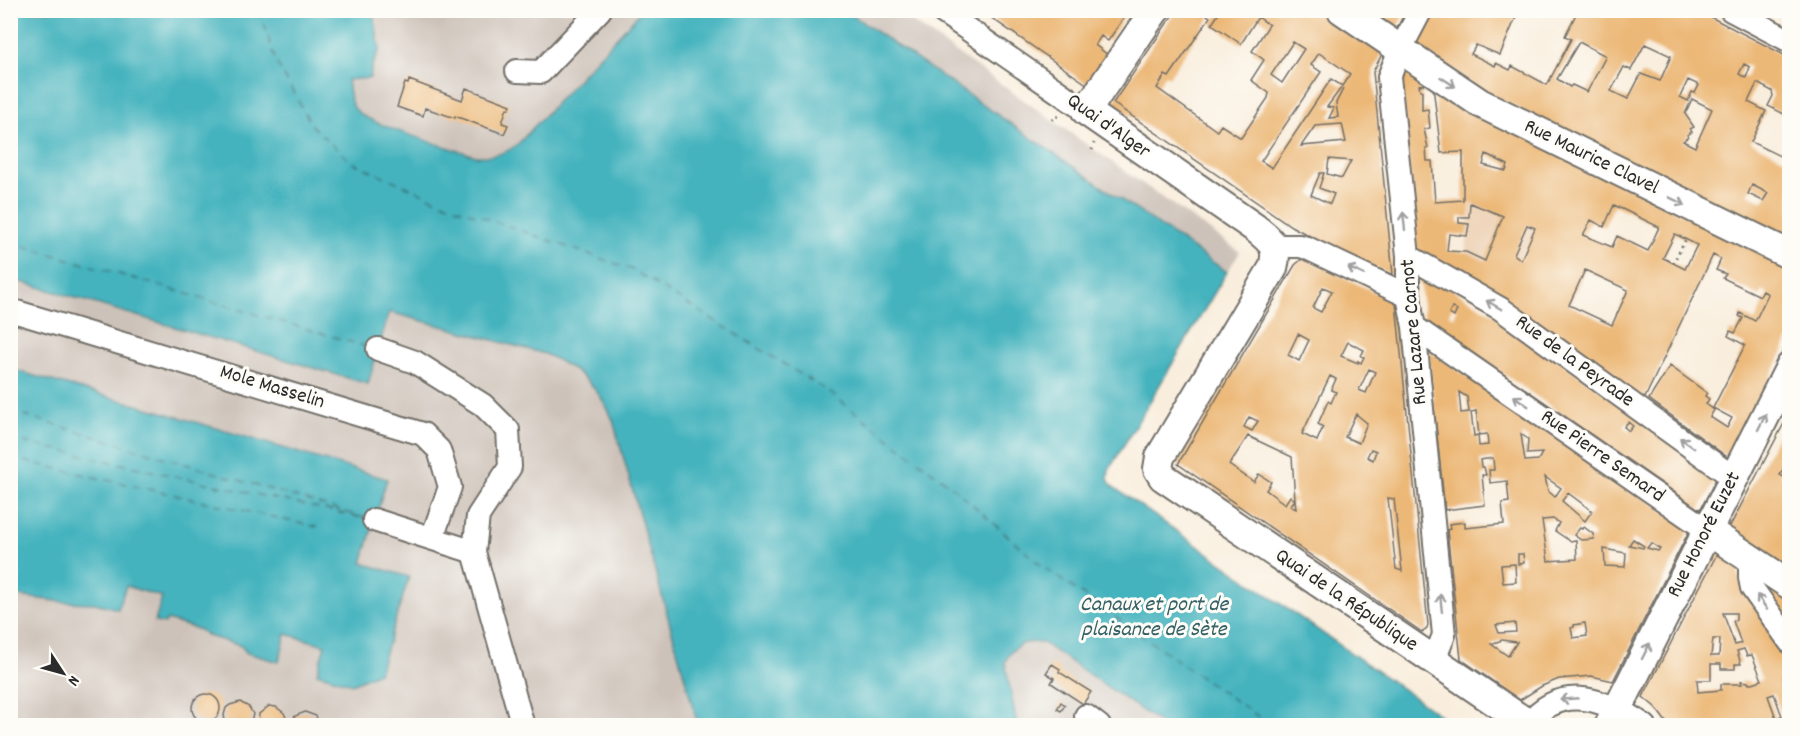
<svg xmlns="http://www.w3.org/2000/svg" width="1800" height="736" font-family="Dekko,sans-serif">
  <rect width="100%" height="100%" fill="#fdfcf7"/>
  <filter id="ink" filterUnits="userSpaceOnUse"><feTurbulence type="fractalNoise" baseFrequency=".0167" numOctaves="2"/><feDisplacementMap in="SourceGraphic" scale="12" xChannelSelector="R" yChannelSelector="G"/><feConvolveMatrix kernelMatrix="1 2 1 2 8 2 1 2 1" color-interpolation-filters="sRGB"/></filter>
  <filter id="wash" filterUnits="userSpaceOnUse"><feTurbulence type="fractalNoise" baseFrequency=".008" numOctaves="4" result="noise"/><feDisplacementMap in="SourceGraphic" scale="24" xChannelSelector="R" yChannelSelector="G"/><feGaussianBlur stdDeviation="1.35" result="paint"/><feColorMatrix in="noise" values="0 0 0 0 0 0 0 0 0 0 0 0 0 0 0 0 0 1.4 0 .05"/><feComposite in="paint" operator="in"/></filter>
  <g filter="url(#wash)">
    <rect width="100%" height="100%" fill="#f9eedd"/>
    <!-- built -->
    <path fill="#efd6bc" d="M1470,203L1535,228L1503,300L1466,252Z"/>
    <!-- industrial -->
    <path fill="#cdc2b9" d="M373,11H641L518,144L500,155L489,157L477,156L384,125L365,117L357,111L350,98L347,80L370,77L372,66L380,49Z
      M846,11H897L1240,252L1227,272Z
      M10,279L367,384L389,312L545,354L568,365L595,388L605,402L613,420L698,725H11V595L63,602L95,603L118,609L126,586L163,597L155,621L167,620L200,630L208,636L241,646L247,653L278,661L286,634L326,645L408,577L362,563L386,479L162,412L11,369Z
      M1031,641L1043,643L1163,725H1017L1005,662L1009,652L1015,646Z"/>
    <!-- water -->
    <path fill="#44b3be" stroke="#386f74" stroke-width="1.5" d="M10,11H373L380,49L372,66L370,78L347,80C349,91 349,104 357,111C372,126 452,148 476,156C493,157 505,154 518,144L641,11H846L1227,272L1109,470L1108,479L1112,486L1454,725H1163L1043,643C1024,640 1013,645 1005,662L1017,725H698L613,420C598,385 579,370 545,354L389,312L368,384L11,279Z
      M10,369L162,412L387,479L362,563L409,577L379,672L352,684L317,673L325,645L286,634L279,662L247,653L241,646L208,636L200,630L167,620L165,624L155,622L162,597L126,586L118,609L95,603L63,602L11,595Z"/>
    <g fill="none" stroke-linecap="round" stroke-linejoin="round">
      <!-- ferry -->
      <path stroke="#356166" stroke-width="1.5" stroke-dasharray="8 6" stroke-linecap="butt" d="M260,10L276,62L313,127L351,162L449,205L633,270L829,392L955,489L1043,567L1272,726
        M10,242L368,347
        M10,411L365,518
        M10,439L362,518
        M10,458L317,527"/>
    </g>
    <g id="blocks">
      <!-- building -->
      <path fill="#ecb877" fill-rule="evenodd" d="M980,10H1129L1108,41L1101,36L1095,45L1108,55L1088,85Z
        M1176,10H1210L1207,15L1210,17L1169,77L1165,75L1157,88L1217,131L1221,125L1241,138L1268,98L1269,93L1251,80L1264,60L1252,51L1269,25L1258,17L1241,44L1212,24L1221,10H1321L1383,52L1373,72L1393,275L1332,248L1291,226L1113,103ZM1293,42L1304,49L1282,83L1271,75ZM1319,53L1350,74L1342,86L1331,79L1272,168L1261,161L1321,72L1311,65ZM1341,88L1343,89L1336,103L1338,117L1329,118L1334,108L1327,107ZM1342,124L1346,142L1301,146L1315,126ZM1329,159L1351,161L1342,178L1327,174ZM1320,173H1324L1319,188L1334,194L1330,204L1311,195Z
        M1364,10H1406L1395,32Z
        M1433,10H1519L1500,55L1476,45L1471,54L1495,66L1496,63L1510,70L1512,66L1547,85L1571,39L1565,36L1578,10H1697L1790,58V117L1768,106L1773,96L1772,91L1757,83L1748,102L1766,111L1751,142L1790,161V242L1483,91L1415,45ZM1579,42L1606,56L1587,92L1572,85L1570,87L1557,79ZM1645,44L1671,56L1660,81L1641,74L1628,99L1611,91L1624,67L1631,70ZM1744,64L1750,67L1746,78L1739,74ZM1688,80L1699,85L1695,93L1692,92L1688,101L1680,97ZM1692,99L1712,109L1695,147L1683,141L1688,137L1687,135L1692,132L1690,129L1694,127L1685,114ZM1752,185L1768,193L1763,201L1748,194Z
        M1409,70L1426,82V84L1419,85L1420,90H1422V110L1428,109L1430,128L1424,129L1428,148H1426L1427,161H1432L1435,202L1463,200V152L1441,153L1433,86L1790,269V337L1730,459L1649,399L1670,366L1707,393L1705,396L1709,399L1706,404L1714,410L1710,417L1727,428L1732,418L1713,408L1745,345L1728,336L1730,331L1735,333L1743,318L1739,316L1740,313L1755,321L1768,294L1763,291L1760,296L1723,278L1726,274L1716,270L1721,259L1713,255L1643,402L1417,254L1401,80L1403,71ZM1486,154L1508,165L1506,171L1483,165ZM1470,203L1503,216L1485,261L1466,252L1447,251L1449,234L1467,236L1469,224L1459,223V217H1469ZM1614,205L1659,227L1648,251L1617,236L1612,247L1583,235L1591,220L1604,227ZM1527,225L1535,228L1521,260L1514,254ZM1675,234L1697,245L1685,269L1663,258ZM1585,270L1628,290L1612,325L1569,305Z
        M409,80L462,100L466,88L511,105L509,109L507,108L502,123L508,125L504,134L463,119L455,116V118L425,108L423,116L397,107L405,83L408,84Z
        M1302,259L1309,260L1396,303L1428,625L1426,630L1422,632L1178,464L1295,265ZM1323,287L1332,291L1321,312L1313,308ZM1298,334L1309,340L1299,361L1288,355ZM1348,342L1364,350L1361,356L1364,357L1361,363L1358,361V363L1341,356ZM1369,369L1375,372L1366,393L1359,390ZM1330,376L1336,379L1331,390L1336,392L1331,403L1328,401L1318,424L1323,427L1317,441L1302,434ZM1356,414L1367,423L1359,443L1345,437ZM1249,417L1258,421L1252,431L1244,427ZM1248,436L1292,457L1295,500L1296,509L1290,506L1295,500L1290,496L1285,504L1266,490L1271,482L1259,474L1254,482L1229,465ZM1371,449L1376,451L1373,460L1367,457ZM1388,498L1394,499L1402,571L1396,569Z
        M1419,270L1495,315L1718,475L1701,508L1699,509L1424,319ZM1452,307L1457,310L1454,317L1449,314ZM1628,422L1633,426L1629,431L1624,427Z
        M1428,350L1690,529L1613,681L1591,676L1559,679L1542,686L1520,700L1461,659L1447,530L1450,529L1449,524L1465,522V528L1504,524L1502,503L1509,502L1507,481L1490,483L1489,470H1494L1493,458L1480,460L1481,467H1484L1486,475H1482L1485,505L1445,510ZM1459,392L1467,397L1469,412L1461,413ZM1476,411L1479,435L1487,434L1488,445L1479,446L1478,435L1474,436L1471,412ZM1521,434L1528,439L1527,454L1542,453L1538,460L1525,461ZM1545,477L1561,488L1555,497L1548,491ZM1568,493L1592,511L1585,521L1562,501ZM1553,519L1559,523L1555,531L1570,541L1576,540L1577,559L1548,561L1542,520ZM1584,527L1593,534L1594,539L1581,540L1574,535L1580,528L1582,529ZM1633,539L1644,546L1643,548L1629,545ZM1651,543L1660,549L1658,551L1647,548ZM1604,549L1626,553L1625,567L1605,566ZM1518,554H1523L1524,563L1518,564ZM1515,564L1516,582L1503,583L1501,565ZM1515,623L1516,632L1499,633L1496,625ZM1585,623L1587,636L1573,638L1571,628L1574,627V625ZM1502,640L1517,642L1508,656L1491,644Z
        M1790,412V457L1780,475L1790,480V572L1728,530Z
        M1719,550L1736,561L1740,580L1790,655V675L1783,677L1785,685L1790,684V726H1669L1655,707L1643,697ZM1723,613H1736V620L1733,621L1741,643L1735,645ZM1713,639H1720L1719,656H1711ZM1744,649L1747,656L1752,655L1762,680L1749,684L1748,682L1741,681L1742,684H1721V690L1698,692L1697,680H1711V664H1721V669H1735V664H1741L1737,651ZM1774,694L1782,716L1776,718L1768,696Z
        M1757,576L1790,599V629Z
        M1052,664L1060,669L1059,672L1091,692L1083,704L1051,683L1054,678L1046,673Z
        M192 708a14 14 0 1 1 28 0a14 14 0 1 1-28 0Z
        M240,702L249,707L253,714L250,726H226L224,715L226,708L230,705Z
        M1061,702L1065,705L1061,711L1057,709Z
        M269,706L276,707L284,713L287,720L285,726H258L259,714Z
        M305,712L316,716L320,726H290L295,716Z"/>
    </g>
  </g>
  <g filter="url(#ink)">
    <use href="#blocks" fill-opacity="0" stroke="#736f69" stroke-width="1.5"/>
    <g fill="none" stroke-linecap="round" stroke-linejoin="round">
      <!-- minor casing -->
      <g stroke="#736f69" stroke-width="26">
        <path id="minor" d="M940,10L1086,111
          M1421,10L1400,50L1389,77L1408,256V296L1414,327L1444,635L1434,660
          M1731,10L1790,41
          M517,71L541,72L600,10
          M1274,246H1300L1307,248L1408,296
          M1408,256L1501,309L1734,478
          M10,310L423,434L439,450L450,487L432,538
          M1414,327L1707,530
          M378,349L415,362L483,405L508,430L510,467L478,516L474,552L523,726
          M374,520L474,552
          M1750,558V578L1752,588L1790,642
          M1086,716L1099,726
          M1528,724C1562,681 1607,700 1645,726"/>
      </g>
      <!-- major casing -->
      <g stroke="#736f69" stroke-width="32">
        <path id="major" d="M1155,10L1086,111L1255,228C1272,242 1279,246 1273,268L1160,457L1158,469L1163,477L1531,726
          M1342,10L1480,103L1790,255
          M1707,530L1790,585
          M1609,726L1790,367"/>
      </g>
      <!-- path -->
      <path stroke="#736f69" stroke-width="3" stroke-dasharray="1.5 4.5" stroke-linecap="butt" d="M1052,120L1054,117L1060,116
        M1092,150L1094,143
        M1673,263L1686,239"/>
      <!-- minor -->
      <use href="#minor" stroke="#fff" stroke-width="22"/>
      <!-- major -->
      <use href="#major" stroke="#fff" stroke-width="28"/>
    </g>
    <!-- one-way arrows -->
    <defs><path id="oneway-shaft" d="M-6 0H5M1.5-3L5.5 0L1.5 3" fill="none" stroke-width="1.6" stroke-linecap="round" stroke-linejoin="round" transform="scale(1.5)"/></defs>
    <g stroke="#a0a0a0">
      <use href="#oneway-shaft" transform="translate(1448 82) rotate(33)"/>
      <use href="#oneway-shaft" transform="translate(1677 201) rotate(26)"/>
      <use href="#oneway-shaft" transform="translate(1404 221) rotate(-96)"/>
      <use href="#oneway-shaft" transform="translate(1356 271) rotate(-155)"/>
      <use href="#oneway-shaft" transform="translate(1494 305) rotate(-150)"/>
      <use href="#oneway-shaft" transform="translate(1521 401) rotate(-145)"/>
      <use href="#oneway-shaft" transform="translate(1762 422) rotate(-63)"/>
      <use href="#oneway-shaft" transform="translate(1687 443) rotate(-144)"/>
      <use href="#oneway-shaft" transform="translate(1762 602) rotate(-124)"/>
      <use href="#oneway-shaft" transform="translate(1441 603) rotate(-96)"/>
      <use href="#oneway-shaft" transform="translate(1646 651) rotate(-63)"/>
      <use href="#oneway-shaft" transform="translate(1569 699) rotate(175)"/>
    </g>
  </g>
  <g text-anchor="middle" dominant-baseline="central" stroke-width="6" stroke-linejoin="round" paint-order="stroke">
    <!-- street labels -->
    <g font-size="21" fill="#2b2b2b" stroke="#fdfcf7">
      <text transform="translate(1108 127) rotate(35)">Quai d'Alger</text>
      <text transform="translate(1591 158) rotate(26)">Rue Maurice Clavel</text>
      <text transform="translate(1415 332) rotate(-95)">Rue Lazare Carnot</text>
      <text transform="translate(1574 362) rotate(36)">Rue de la Peyrade</text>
      <text transform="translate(272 388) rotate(17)">Mole Masselin</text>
      <text transform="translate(1602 457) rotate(35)">Rue Pierre Semard</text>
      <text transform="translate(1705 535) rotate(-63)">Rue Honoré Euzet</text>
      <text transform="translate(1346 601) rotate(34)">Quai de la République</text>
    </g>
    <!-- water labels -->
    <g font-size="22" font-style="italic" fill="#356166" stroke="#fdfcf7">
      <text x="1154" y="605">Canaux et port de<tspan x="1154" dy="25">plaisance de Sète</tspan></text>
    </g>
  </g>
  <!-- margin -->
  <rect width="1800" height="736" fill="none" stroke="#fdfcf7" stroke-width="36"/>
  <!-- north arrow -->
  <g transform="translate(63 673) rotate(126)" stroke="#fdfcf7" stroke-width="4.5" paint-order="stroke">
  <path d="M0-4.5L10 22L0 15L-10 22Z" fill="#2b2b2b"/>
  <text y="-9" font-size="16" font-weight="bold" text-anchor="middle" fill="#2b2b2b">N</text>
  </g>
</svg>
